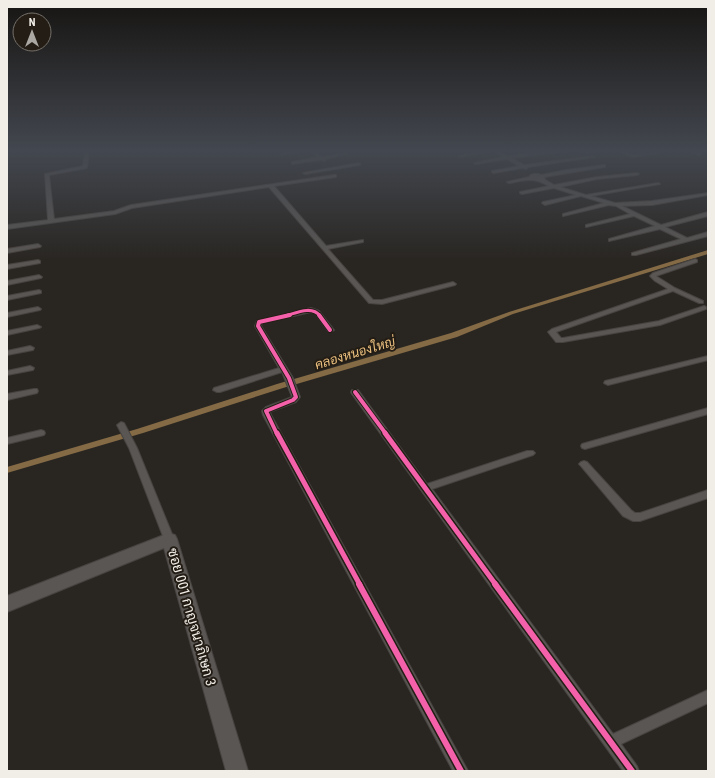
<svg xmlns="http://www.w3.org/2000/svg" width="715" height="778" font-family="'Roboto Condensed',Sarabun,sans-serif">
  <rect width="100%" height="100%" fill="#292622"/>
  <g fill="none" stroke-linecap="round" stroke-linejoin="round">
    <!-- canal -->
    <path fill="#846a45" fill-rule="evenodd" d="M708,250V254L513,314L457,337L283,388L143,433L7,473V467L137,429L277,384L451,333L509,312Z"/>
    <!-- street casing -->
    <g stroke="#474340" stroke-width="2">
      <path id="street" d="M85,151H89L87,168L49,175L54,219L114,211L131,205L185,197L334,175H336V177L274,186L326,246L363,240V242L328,249L373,300H382L453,282L456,284L455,285L382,304L369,303L269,187L132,208L115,214L7,229V225L48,220L45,174L83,166Z
        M292,151H300L282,155L280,154Z
        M310,151H315L322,157L345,153L347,154L325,159L326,160L324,161L321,160L292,164V162L318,157Z
        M482,151H491L460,157L458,156Z
        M493,151H498L508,156L530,153L566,151L512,158L524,165L592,156L594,157L528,167L526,169L523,168L494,173L492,172V171L519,166L507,159L476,164L474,163L503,157Z
        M587,151H595L588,153L586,152Z
        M618,151H624L633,155L658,152L660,153L633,157Z
        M690,151H695L701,154L698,155Z
        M358,163L360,164V165L305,174L303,173Z
        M603,165H605V167L544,177L545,178L544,179L554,185L597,177L637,173L639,174L637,175L597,179L560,187L586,195L658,183L660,184L591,196L615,203L652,201L708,193V195L652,205L622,206L661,225L708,212V216L665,227L687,238L708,232V236L636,255H632V253L681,239L660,229L609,241V239L655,226L634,216L586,227V225L630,214L616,206L609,205L563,216V214L604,203L581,196L545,205L542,203L543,202L576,195L554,188L522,194L520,193V192L549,186C533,177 526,180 509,183L507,182L529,177C531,173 538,173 541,175L566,170Z
        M38,244L41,246L40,247L7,253V249Z
        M695,259L697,260V262L656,276L675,288L703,301V303H699L673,291L556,332L561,338H563L659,321L704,306L706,307V309L660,325L563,342H556L548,332L552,329L668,289L655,281L650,276L653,273Z
        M38,260L40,261V263L7,269V265Z
        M39,275L42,277L41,278L7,285V281Z
        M39,290L41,291V293L7,300V296Z
        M38,307L41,309L40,310L7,317V313Z
        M311,308L319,311L334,330L332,331H328L315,313L311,312L262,323L261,326L293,378L300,397L296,402L272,411L270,412L271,415L468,771H453L263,415L262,411L266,407L292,397L282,372L220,392H217L213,390L214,388L279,368L255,326L257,321Z
        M37,325L41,327L39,328L7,335V331Z
        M30,346L34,348L33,350L7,355V351Z
        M708,356V360L608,385L604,383L605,381Z
        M30,366L34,368L33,370L7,375V371Z
        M34,389H37L38,391L37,393L7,400V394Z
        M352,390H358L427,484L527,451H533L535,453L533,455L432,489L613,734L708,690V703L621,744L637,766L639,771H623L352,394L351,392Z
        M708,408V414L585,449L582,448L581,446L582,444Z
        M121,422L124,423L137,448L174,539L173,542L169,543L165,542L164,539L129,448L117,425Z
        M41,430L44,431L45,433L44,435L7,444V438Z
        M584,461L587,462L631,510L635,513H640L708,490V498L640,521H633L623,516L581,466L579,464L581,462Z"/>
    </g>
    <!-- secondary casing -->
    <g stroke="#474340" stroke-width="2">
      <path id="secondary" d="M169,533L175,535L177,539L248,771H226L164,548L7,612V596Z"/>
    </g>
    <!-- street -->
    <use href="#street" fill="#595653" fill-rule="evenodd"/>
    <!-- secondary -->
    <use href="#secondary" fill="#595653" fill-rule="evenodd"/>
    <!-- cycleway-far3 casing -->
    <g stroke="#231d15" stroke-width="5">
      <path id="cycleway-far3" d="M285,316C296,313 312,305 320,316"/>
    </g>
    <!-- cycleway-far2 casing -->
    <g stroke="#231d15" stroke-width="6">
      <path id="cycleway-far2" d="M319,315L330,330
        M355,392L386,434
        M277,434L266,411L293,400L296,397L289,378L258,326L259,322L290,315"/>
    </g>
    <!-- cycleway-far1 casing -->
    <g stroke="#231d15" stroke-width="8">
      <path id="cycleway-far1" d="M277,433L360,585
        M385,433L496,585"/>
    </g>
    <!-- cycleway casing -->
    <g stroke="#231d15" stroke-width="9">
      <path id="cycleway" d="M359,584L461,771
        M495,584L632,771"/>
    </g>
    <!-- cycleway-far3 -->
    <use href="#cycleway-far3" stroke="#f560ab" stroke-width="3"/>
    <!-- cycleway-far2 -->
    <use href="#cycleway-far2" stroke="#f560ab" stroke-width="4"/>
    <!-- cycleway-far1 -->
    <use href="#cycleway-far1" stroke="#f560ab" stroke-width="5"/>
    <!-- cycleway -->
    <use href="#cycleway" stroke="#f560ab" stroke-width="6"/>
  </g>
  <!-- sky -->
  <linearGradient id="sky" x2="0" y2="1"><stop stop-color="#171513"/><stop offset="0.58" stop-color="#43474f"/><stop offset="1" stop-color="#43474f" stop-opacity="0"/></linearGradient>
  <rect width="715" height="260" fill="url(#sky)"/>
  <g text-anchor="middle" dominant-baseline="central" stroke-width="4" stroke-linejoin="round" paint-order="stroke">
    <!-- water labels -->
    <g font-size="13" font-style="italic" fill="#ecc07f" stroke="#231d15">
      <text transform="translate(355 353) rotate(-17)">คลองหนองใหญ่</text>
    </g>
    <!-- near-street labels -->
    <g font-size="14" fill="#f1ede7" stroke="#231d15">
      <text transform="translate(192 617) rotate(74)">ซอย 001 กาญจนาภิเษก 3</text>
    </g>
  </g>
  <!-- border -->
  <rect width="715" height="778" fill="none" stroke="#f1ede7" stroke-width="16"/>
  <!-- north arrow -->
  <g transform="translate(32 32)"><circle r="19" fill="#231d15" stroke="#757069"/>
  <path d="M0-3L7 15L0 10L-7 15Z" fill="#aba7a2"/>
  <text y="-6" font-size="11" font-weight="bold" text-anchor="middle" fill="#f1ede7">N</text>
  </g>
</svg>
